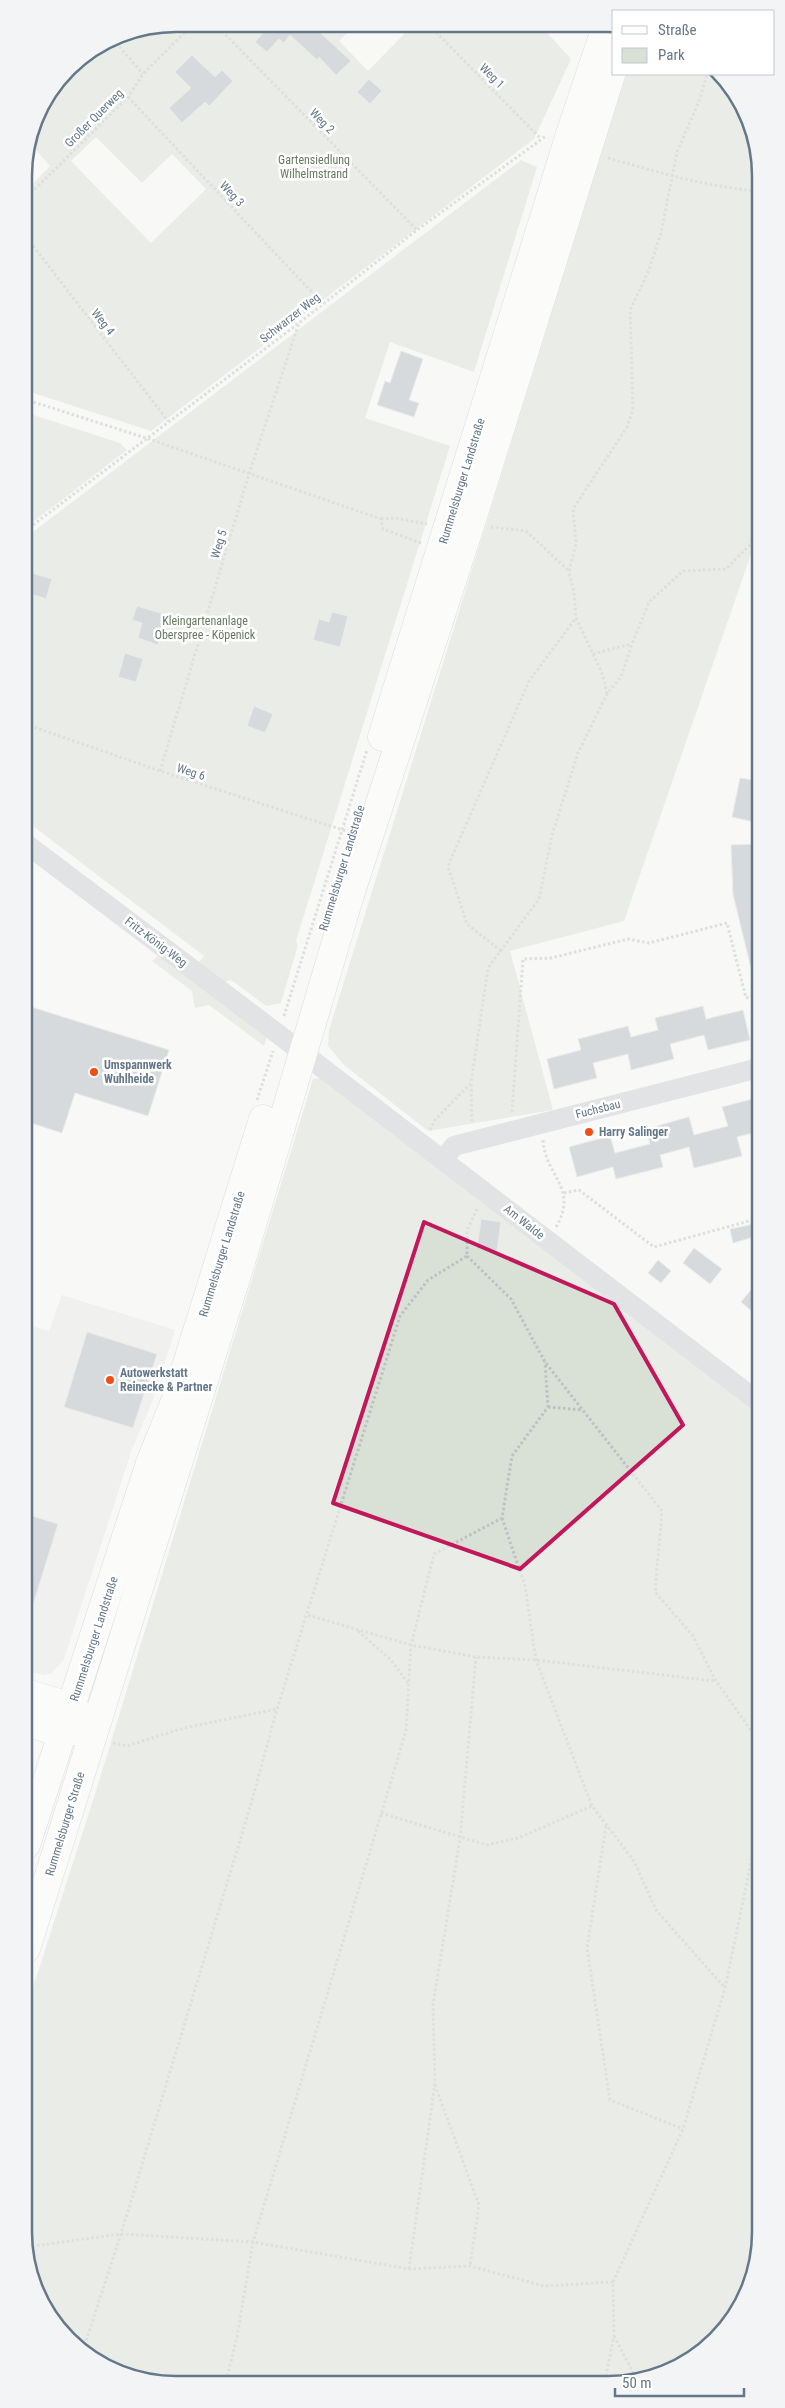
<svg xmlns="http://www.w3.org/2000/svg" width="785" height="2408" font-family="'Roboto Condensed',sans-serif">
  <rect width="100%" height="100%" fill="#f8f8f5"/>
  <!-- built -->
  <path fill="#e6e7e6" d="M62,1295L175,1330L153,1400L132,1449L64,1659L52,1673L44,1675L26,1671V1324L49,1331Z"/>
  <!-- green -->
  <path fill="#d9e0d5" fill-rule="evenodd" d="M177,24L355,25L339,41L368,71L413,25L541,26L571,59L534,139L151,431L24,390V193L50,166L30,143L40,109L76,62L118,35ZM96,137L142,183L172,154L206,189L151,243L71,161Z
    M626,74H720L745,109L758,147L759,531L624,921L510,951L553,1110L428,1131L344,1065L328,1046L329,1030Z
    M521,160L537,167L474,372L390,342L365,418L450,446L296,941L298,945L281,1003L266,1006L231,980L224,982L198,963L204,956L25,820V538Z
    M24,412L120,443L127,450L25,528Z
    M159,955L267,1036L264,1046L209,1005L195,1008L192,991L152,961Z
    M322,1078L760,1409L761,2241L750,2290L723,2332L685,2364L638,2381H147L109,2368L68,2339L40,2299L27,2261L26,2009L97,1788L313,1079Z"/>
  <!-- building -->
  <path fill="#aeb7bd" stroke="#dadad7" d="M262,24L312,25L351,61L336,75L319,57L317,60L290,35L284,43L279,39L267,52L255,42L267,29Z
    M192,55L215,77L222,70L233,81L209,106L205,102L182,123L169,108L191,88L175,72Z
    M369,79L382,91L370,104L357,92Z
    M401,351L423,359L409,400L419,403L414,417L377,405L385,381L390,383Z
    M25,571L52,579L46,599L25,592Z
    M137,606L167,615L158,645L138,638L142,623L132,620Z
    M332,612L348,616L340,647L313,640L319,619L329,622Z
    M125,653L143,659L136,682L118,677Z
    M254,706L273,714L265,733L247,726Z
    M740,778L759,781V823L732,817Z
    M757,844L759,980L754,981L733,894L731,845Z
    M25,1005L169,1050L148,1116L75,1093L62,1133L25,1121Z
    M703,1006L706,1019L743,1010L750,1040L708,1050L704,1035L670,1044L674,1059L631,1070L628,1054L593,1063L597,1078L554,1089L547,1059L581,1050L578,1039L628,1026L631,1037L658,1030L655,1018Z
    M760,1097V1131L737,1137L742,1156L694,1168L689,1147L660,1155L663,1167L616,1179L613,1167L577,1177L569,1147L610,1136L615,1153L650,1144L646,1129L689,1117L694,1135L728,1126L722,1107Z
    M481,1219L501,1222L497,1251L477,1248Z
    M760,1223V1235L733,1243L730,1229Z
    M694,1248L722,1269L710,1284L683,1263Z
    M658,1260L671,1271L661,1283L648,1273Z
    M760,1279V1318L741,1302Z
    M87,1332L157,1354L133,1428L64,1407Z
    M26,1514L58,1524L29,1618L26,1617Z"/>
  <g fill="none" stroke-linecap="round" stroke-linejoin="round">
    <!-- secondary casing -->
    <g stroke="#b7bdc2" stroke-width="29">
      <path id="secondary" d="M382,737L571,131L606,27
        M26,1693L72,1707L84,1719
        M26,1722L62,1733L81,1730
        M26,1845L150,1463L176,1399L263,1119
        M26,1949L241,1262L349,898L468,532L614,65"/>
    </g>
    <!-- path -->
    <path stroke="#bec1c3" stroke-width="3" stroke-dasharray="2.5 2.5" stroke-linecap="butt" d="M215,24L417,230
      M429,25L541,139
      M113,39L143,74
      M128,97L323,304
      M608,158C658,172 707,187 758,191
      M24,200L128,97L143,74L193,24
      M24,234L168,421
      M24,399L146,438L381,519L383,529L421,543
      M381,519L395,518L427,524
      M491,527L526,531L569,571
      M25,531L299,323L417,230L546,136
      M593,654L631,644
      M607,694L602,673L576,618L574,593L569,572L576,543L573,509L627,427L633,410L630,310L649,270L661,233L677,152L700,99L707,74
      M25,724L160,771L349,832
      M160,771L249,474L299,323
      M501,951L467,924L448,866L529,681L576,618
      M284,1016L367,750
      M471,1084L472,1122
      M257,1100L273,1051
      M512,1112L523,959L551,958L628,939L649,943L727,923L746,998L759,994
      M430,1130L435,1120L471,1083L488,968L539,899L552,835L578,753L607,694L621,677L632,644L649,602L683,571L726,569L750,545L759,523
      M543,1140C545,1176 579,1188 556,1227
      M564,1193L579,1190L654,1247L760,1218
      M467,1256L511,1299L545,1362L662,1511L655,1592L693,1636L716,1681L760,1743
      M548,1407L583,1410
      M502,1518L525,1586L536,1660L592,1806L634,1861L656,1910L725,1988
      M308,1615L411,1645L476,1657L536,1660L715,1681
      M358,1631L390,1659L409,1684
      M113,1743L127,1746L184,1728L277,1709
      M381,1813L487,1845L518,1838L592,1806
      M606,1826L587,1948L610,2100L683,2129
      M26,1985L31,1969
      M435,2085L479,2205L470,2266
      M27,2247L121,2234L253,2242L409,2269L470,2266L544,2286L613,2282
      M409,2269L435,2083L433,2004L460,1839L476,1657
      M614,2336L633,2372L642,2380
      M83,2350L121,2234L251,1804L277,1709L400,1316L428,1280L467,1256V1230L477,1209
      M226,2381L237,2337L253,2242L406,1731L411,1645L434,1554L502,1518L512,1456L548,1407L545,1362
      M605,2381L614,2335L613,2282L683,2129L725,1988L760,1819"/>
    <!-- minor -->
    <path stroke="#c7cbcf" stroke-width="20" d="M25,843L278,1034L760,1403
      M443,1160L454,1146L759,1068"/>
    <!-- secondary -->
    <use href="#secondary" stroke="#fff" stroke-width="28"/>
  </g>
  <!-- marked area -->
  <path d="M0 0H785V2408H0ZM424,1222L614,1304L683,1425L520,1569L333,1503Z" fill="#f8f8f5" fill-opacity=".55" fill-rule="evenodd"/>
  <path fill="none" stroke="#c2185b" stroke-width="4" stroke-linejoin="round" d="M424,1222L614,1304L683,1425L520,1569L333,1503Z"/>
  <!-- markers -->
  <g fill="#f44c18" stroke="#fff" stroke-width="2">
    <circle cx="94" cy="1072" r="5"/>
    <circle cx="589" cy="1132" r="5"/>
    <circle cx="110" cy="1380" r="5"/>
  </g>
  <g text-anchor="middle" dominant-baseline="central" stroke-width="5" stroke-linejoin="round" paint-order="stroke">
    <!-- street labels -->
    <g font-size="12" fill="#647889" stroke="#fff">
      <text transform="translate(492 76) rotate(45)">Weg 1</text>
      <text transform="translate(94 118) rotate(-45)">Großer Querweg</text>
      <text transform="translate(322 121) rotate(46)">Weg 2</text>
      <text transform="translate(232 194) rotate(47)">Weg 3</text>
      <text transform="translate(290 318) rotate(-38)">Schwarzer Weg</text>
      <text transform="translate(103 322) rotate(52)">Weg 4</text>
      <text transform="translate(462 481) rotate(-73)">Rummelsburger Landstraße</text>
      <text transform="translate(219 544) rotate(-73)">Weg 5</text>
      <text transform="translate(191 772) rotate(18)">Weg 6</text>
      <text transform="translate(342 868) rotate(-73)">Rummelsburger Landstraße</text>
      <text transform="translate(156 942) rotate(37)">Fritz-König-Weg</text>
      <text transform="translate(598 1109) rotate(-14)">Fuchsbau</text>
      <text transform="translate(524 1222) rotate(38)">Am Walde</text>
      <text transform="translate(222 1254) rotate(-73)">Rummelsburger Landstraße</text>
      <text transform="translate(94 1639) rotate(-72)">Rummelsburger Landstraße</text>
      <text transform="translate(65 1824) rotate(-73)">Rummelsburger Straße</text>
    </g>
    <!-- park labels -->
    <g font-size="12" fill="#657a5f" stroke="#fff">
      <text x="314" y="160">Gartensiedlung<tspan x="314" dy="14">Wilhelmstrand</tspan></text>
      <text x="205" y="621">Kleingartenanlage<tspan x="205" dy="14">Oberspree - Köpenick</tspan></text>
    </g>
    <!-- poi labels -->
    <g font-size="12" font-weight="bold" fill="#647889" stroke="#fff" text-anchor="start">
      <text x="104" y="1065">Umspannwerk<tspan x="104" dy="14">Wuhlheide</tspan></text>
      <text x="599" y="1132">Harry Salinger</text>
      <text x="120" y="1373">Autowerkstatt<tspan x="120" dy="14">Reinecke &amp; Partner</tspan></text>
    </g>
  </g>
  <!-- crop -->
  <path d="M0 0H785V2408H0ZM176 32H608A144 144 0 0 1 752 176V2232A144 144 0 0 1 608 2376H176A144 144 0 0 1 32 2232V176A144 144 0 0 1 176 32Z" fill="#f3f4f6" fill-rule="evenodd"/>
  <path fill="none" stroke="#647889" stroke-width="2.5" d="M176 32H608A144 144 0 0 1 752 176V2232A144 144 0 0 1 608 2376H176A144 144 0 0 1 32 2232V176A144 144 0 0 1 176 32Z"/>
  <!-- legend -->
  <rect x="612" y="10" width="162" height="65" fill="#ffffff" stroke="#c1c9d0"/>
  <rect x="622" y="26" width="25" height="8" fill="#ffffff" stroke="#c1c9d0"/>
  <text x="658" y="35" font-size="15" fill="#647889">Straße</text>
  <rect x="622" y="48" width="25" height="15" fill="#d9e0d5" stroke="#c1c9d0"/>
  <text x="658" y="60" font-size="15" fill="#647889">Park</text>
  <!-- scale -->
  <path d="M615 2388v8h129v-8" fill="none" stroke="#647889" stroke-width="2.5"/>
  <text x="622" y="2388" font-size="15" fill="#647889" stroke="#ffffff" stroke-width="4" paint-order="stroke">50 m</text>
</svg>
